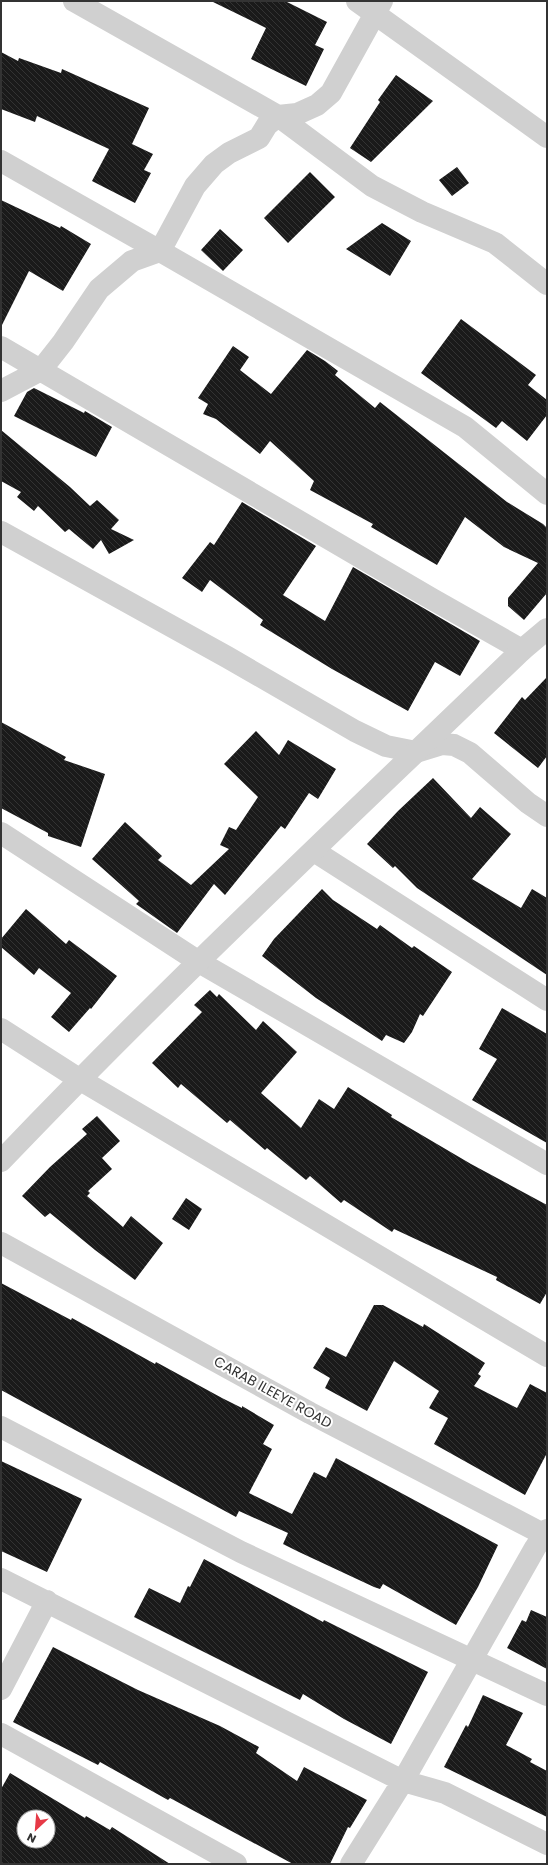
<svg xmlns="http://www.w3.org/2000/svg" width="548" height="1865" font-family="Poppins,sans-serif">
  <defs>
    <pattern id="building-back-hatch" width="6" height="6" patternUnits="userSpaceOnUse"><rect width="6" height="6" fill="#1a1a1a"/><path d="M-1 5l2 2M0 0l6 6M5-1l2 2" fill="none" stroke="#333"/></pattern>
  </defs>
  <rect width="100%" height="100%" fill="#fff"/>
  <!-- building -->
  <path fill="url(#building-back-hatch)" fill-rule="evenodd" d="M211,1H285L327,22L315,45L324,49L306,86L251,59L266,28Z
    M1,52L18,61L19,58L61,73L62,69L149,108L132,144L153,154L144,170L151,173L135,203L92,181L109,149L37,116L35,122L1,109Z
    M396,75L433,101L371,162L350,148L380,102L378,100Z
    M457,167L469,183L452,196L439,180Z
    M310,172L335,197L288,243L264,218Z
    M1,200L60,228L61,226L91,244L63,291L29,271L1,327Z
    M382,223L411,241L390,276L346,249Z
    M220,229L243,250L223,271L201,250Z
    M461,319L536,375L528,385L547,400V415L527,441L502,421L496,428L421,373Z
    M233,346L249,357L240,370L271,394L307,350L325,361L338,371L335,375L375,408L380,402L507,502L543,524L547,528V593L524,620L508,606V598L538,563L504,547L465,517L437,565L371,527L373,524L310,490L314,481L270,441L260,454L216,419L203,414L208,404L198,398Z
    M34,388L84,413L85,411L112,427L96,457L14,416L27,392Z
    M1,430L70,487L90,506L97,500L119,520L111,529L134,540L109,554L101,540L93,549L69,529L65,532L38,506L34,511L17,497L21,492L1,481Z
    M242,502L316,546L283,595L325,621L353,567L480,641L460,676L435,662L408,711L332,669L260,625L263,620L210,580L202,592L182,578L210,542L214,545Z
    M547,677V756L538,768L494,733L522,697L525,700Z
    M1,722L66,757L64,760L105,774L81,847L48,836V833L1,808Z
    M256,731L279,755L288,740L336,769L318,799L309,793L285,829L281,826L225,895L214,884L177,933L136,904L139,901L92,859L125,822L162,856L158,860L191,885L229,849L220,845L229,827L236,830L258,797L224,764Z
    M433,778L471,818L480,807L511,834L472,879L521,908L532,889L547,898V975L417,888L395,866L393,868L367,844L398,811Z
    M322,889L333,900L377,929L380,925L412,948L414,946L452,972L423,1016L420,1014L412,1032L404,1043L386,1035L382,1041L316,998L262,956L274,939Z
    M26,909L66,944L69,940L117,976L91,1009L90,1008L69,1032L51,1017L71,993L39,968L34,975L1,947V939Z
    M210,990L217,997L219,994L256,1030L263,1021L297,1052L261,1093L301,1128L319,1099L334,1109L348,1087L392,1115L391,1117L471,1164L547,1205V1292L540,1304L496,1280L497,1277L394,1229L392,1232L344,1200L341,1203L310,1176L306,1180L267,1148L265,1150L230,1120L227,1123L181,1084L178,1088L152,1063L202,1012L194,1005Z
    M502,1008L547,1034V1143L472,1100L497,1059L479,1049Z
    M97,1116L120,1141L102,1158L112,1169L88,1191L90,1193L87,1196L123,1227L131,1216L163,1243L135,1280L95,1250L50,1213L45,1217L22,1196L50,1167L87,1134L82,1129Z
    M186,1198L202,1209L189,1230L172,1219Z
    M1,1283L71,1320L72,1318L155,1364L156,1362L222,1398L242,1408V1406L274,1425L263,1444L272,1449L249,1493L292,1514L314,1472L326,1478L336,1458L498,1545L478,1587L456,1625L383,1584L380,1589L374,1587L299,1552L283,1544L288,1533L239,1511L236,1517L1,1390Z
    M374,1305H383L423,1327L424,1324L485,1363L478,1374L481,1376L474,1386L517,1408L530,1384L547,1393V1453L525,1495L434,1444L448,1418L429,1408L439,1391L394,1361L367,1411L325,1388L330,1378L313,1368L326,1347L346,1357Z
    M1,1461L82,1499L47,1572L1,1551Z
    M204,1559L323,1622L324,1620L428,1672L391,1744L344,1719L303,1694L300,1700L134,1617L149,1588L180,1603L188,1586L190,1587Z
    M531,1610L547,1617V1669L507,1648L522,1620L526,1622Z
    M53,1647L138,1690L220,1726L259,1747L256,1753L297,1781L304,1767L367,1800L350,1828L348,1827L330,1864H293L170,1798L168,1800L100,1762L98,1765L13,1722Z
    M483,1695L523,1713L506,1745L532,1759L530,1762L547,1771V1817L444,1767L466,1725L468,1727Z
    M10,1773L85,1818L86,1816L110,1830L112,1827L170,1864H1V1789ZM24,1817H48V1841H24Z"/>
  <g fill="none" stroke-linecap="round" stroke-linejoin="round">
    <!-- minor -->
    <path stroke="#d0d0d0" stroke-width="22" d="M74,1L278,116L372,186L422,212L495,243L547,284
      M357,1L547,137
      M1,161L160,251L465,427L547,494
      M1,347L432,599L522,650
      M1,391L41,370L63,342L99,289L132,261L160,251L195,186L214,164L229,153L259,138L267,125L278,116L297,114L317,105L331,93L382,1
      M1,532L227,657L355,731L386,746L416,752L442,744L454,745L470,753L528,803L547,816
      M1,833L199,962L547,1164
      M314,851L547,1000
      M1,1029L79,1079L547,1356
      M1,1243L310,1413L547,1536
      M1,1427L241,1552L547,1695
      M1,1579L403,1781L445,1793L547,1844
      M1,1689L47,1601
      M1,1734L236,1864
      M351,1864L403,1781L535,1548L547,1530"/>
    <!-- tertiary -->
    <path stroke="#d0d0d0" stroke-width="22" d="M1,1161C169,985 347,819 522,650L547,629"/>
  </g>
  <g text-anchor="middle" dominant-baseline="central" stroke-width="4" stroke-linejoin="round" paint-order="stroke">
    <!-- street labels -->
    <g font-size="14" fill="#333" stroke="#fff">
      <text transform="translate(273 1392) rotate(29)">CARAB ILEEYE ROAD</text>
    </g>
  </g>
  <!-- border -->
  <rect width="548" height="1865" fill="none" stroke="#333333" stroke-width="4"/>
  <!-- north arrow -->
  <g transform="translate(36 1829) rotate(206)"><circle r="19" fill="#ffffff" stroke="#adadad"/>
  <path d="M0-3L7 15L0 10L-7 15Z" fill="#e63946"/>
  <text y="-6" font-size="11" font-weight="bold" text-anchor="middle" fill="#333333">N</text>
  </g>
</svg>
